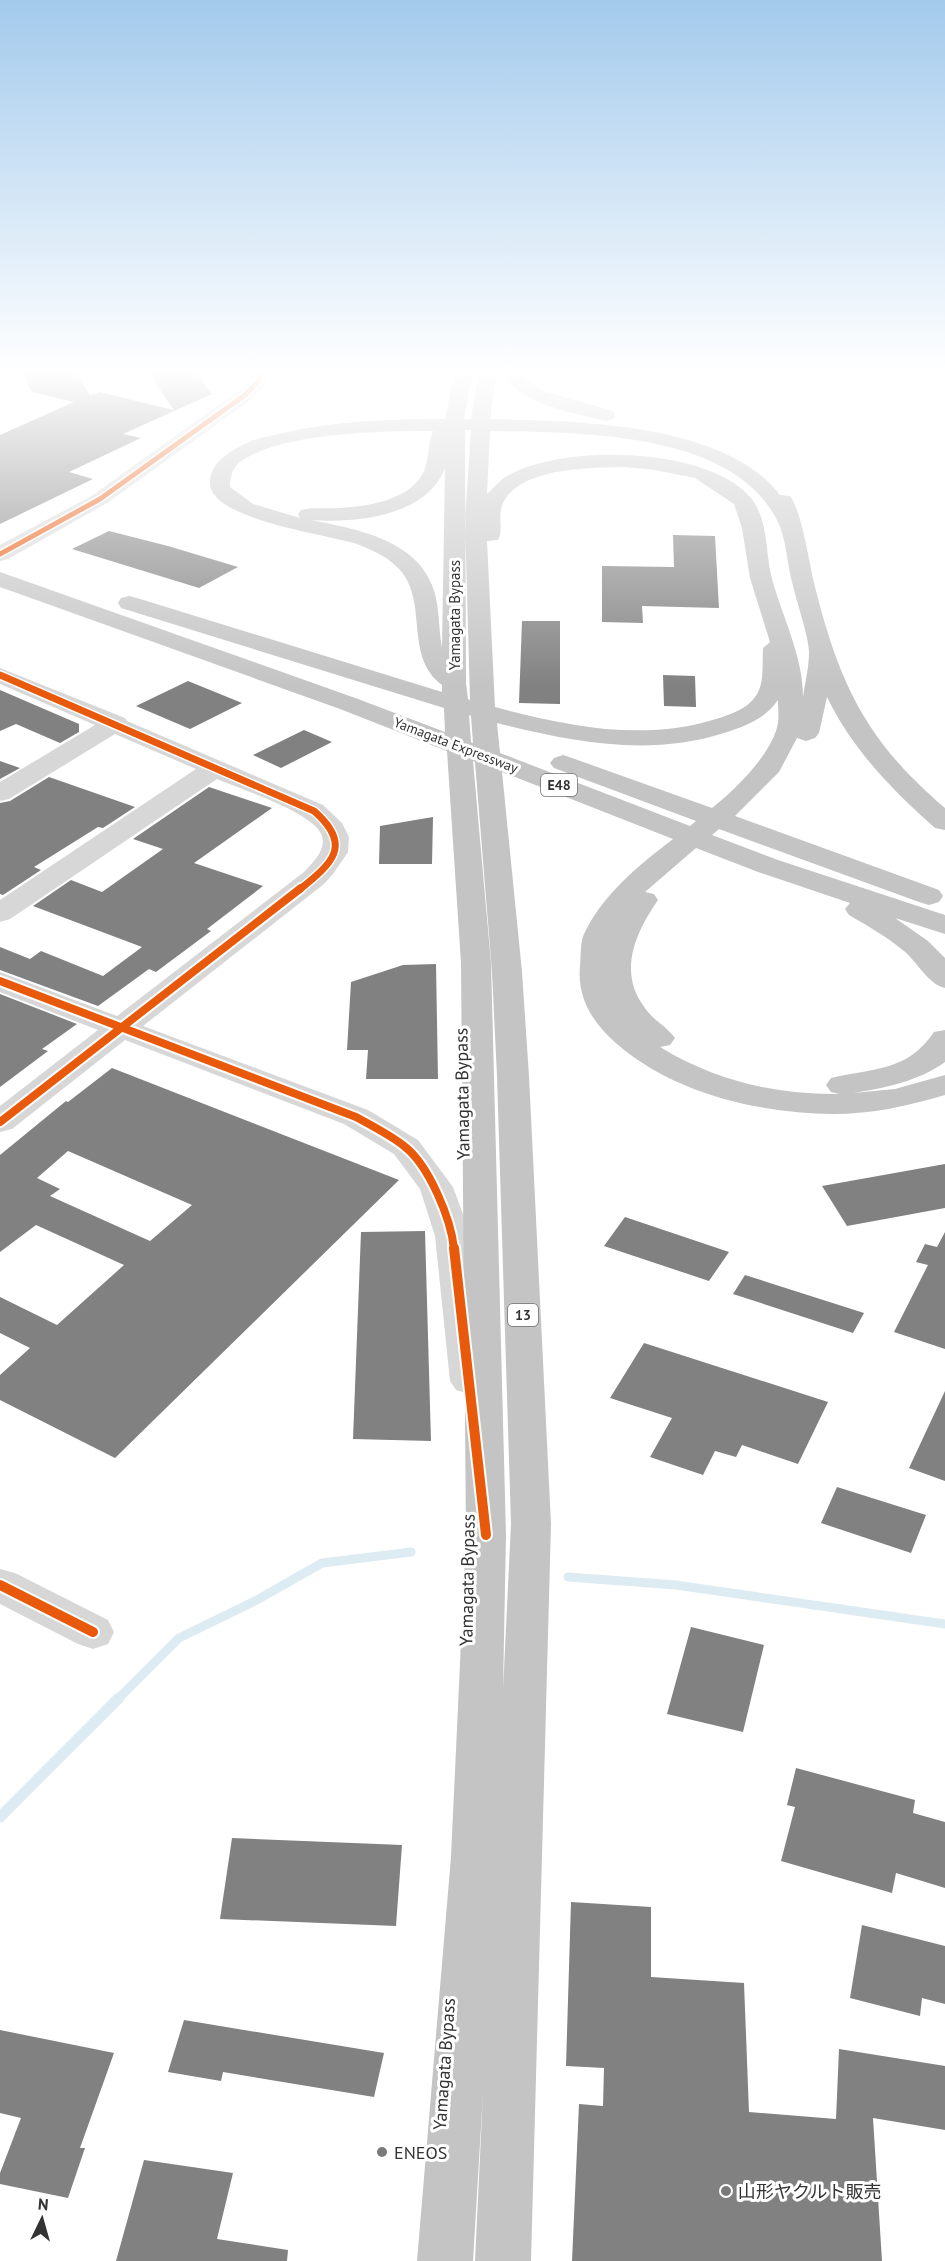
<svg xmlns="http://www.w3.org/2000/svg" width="945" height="2261" font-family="'PT Sans','Noto Sans JP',sans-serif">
  <rect width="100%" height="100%" fill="#fff"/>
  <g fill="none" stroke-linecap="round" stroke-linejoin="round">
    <!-- stream-far1 -->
    <path stroke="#ddebf3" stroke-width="9" d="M568,1577L676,1585L945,1624
      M118,1699L179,1638L255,1601L322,1563L411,1552"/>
    <!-- stream -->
    <path stroke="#ddebf3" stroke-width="11" d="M0,1817L119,1698"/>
  </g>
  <!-- building -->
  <path fill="#818181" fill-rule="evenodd" d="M21,371H75L90,395L99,392L174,410L147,371H194L212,394L123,434L141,438L69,472L93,479L0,524V435L74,402L32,392Z
    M109,531L168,546L238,567L199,588L72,549Z
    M673,535L715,536L719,608L642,606L643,623L602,622V566L674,567Z
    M522,621H560V704L519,703Z
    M663,675L695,676L696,707L664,706Z
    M188,681L242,703L190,729L136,706Z
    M0,690L79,724V732L60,743L16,724L0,731Z
    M304,730L332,742L281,768L253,755Z
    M0,761L20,768L0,779Z
    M49,777L135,807L103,828L98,827L34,867L41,870L3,895L0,894V803L10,801Z
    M209,787L272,808L194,863L263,886L207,929L211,931L156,972L149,969L98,1006L0,970V947L30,959L41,951L103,976L142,947L33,906L71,880L102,892L163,849L133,839Z
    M433,817L432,864H379L380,826Z
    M436,964L438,1079H366L368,1050H347L351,982L403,965Z
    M0,994L77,1024L42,1049L48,1051L0,1087Z
    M112,1068L399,1180L115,1458L0,1400V1375L30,1348L0,1333V1297L57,1325L124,1265L36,1225L0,1252V1155L66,1101L68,1102ZM68,1151L192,1205L150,1241L50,1196L60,1189L37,1178Z
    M945,1164V1208L847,1226L822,1186Z
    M625,1217L729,1252L709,1281L604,1246Z
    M425,1231L431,1441L353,1439L361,1232Z
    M945,1232V1349L894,1332L928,1265L916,1262L925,1244L937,1247Z
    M745,1275L864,1313L853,1333L733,1294Z
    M644,1343L828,1402L798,1464L742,1445L736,1457L715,1451L703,1475L650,1457L672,1418L610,1398Z
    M945,1391V1481L909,1468Z
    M837,1487L926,1515L911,1553L821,1523Z
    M691,1627L764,1645L743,1732L667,1714Z
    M796,1768L915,1800L913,1813L945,1822V1888L896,1873L892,1893L781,1861L795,1807L787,1805Z
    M232,1838L402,1845L396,1926L220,1919Z
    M571,1902L651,1907V1977L744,1983L749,2112L836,2119L839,2049L945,2066V2130L873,2118L882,2261H572L579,2104L603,2106L604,2068L566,2066Z
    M862,1925L945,1946V2004L922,1998L920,2016L850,1998Z
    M184,2020L384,2053L374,2097L223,2072L221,2081L168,2072Z
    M0,2030L114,2053L80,2148H85L68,2198L0,2184V2173L21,2118L0,2113Z
    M144,2160L233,2173L217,2239L288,2250L287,2261H116Z"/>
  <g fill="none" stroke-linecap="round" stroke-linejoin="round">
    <!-- minor -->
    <path fill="#d7d7d7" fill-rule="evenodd" d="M254,371H272L263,387L252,399L107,503L8,559L0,561V545L93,495L238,391L249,381Z
      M0,668L125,718L127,721L323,805L342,823L349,837L348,852L333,874L324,884L143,1026L368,1110L418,1140L453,1187L471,1236L488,1381L482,1390L469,1394L456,1390L450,1381L435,1236L420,1189L394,1154L344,1124L125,1040L12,1129L0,1132V1106L98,1030L0,992V972L117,1016L304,872C313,862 326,851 322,836C315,813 240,789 217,779L10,919L0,922V900L196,769L115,734L9,799L0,801V782L95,725L0,684Z
      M0,1569L15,1573L108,1620L114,1632L108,1644L93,1649L78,1644L0,1604Z"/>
    <!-- highway -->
    <path fill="#c4c4c4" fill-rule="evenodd" d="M455,371H473L464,419H471L479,371H497L490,419C575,421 725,422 780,495L790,496C802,512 809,562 814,583C839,683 865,740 945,808V830L935,828C893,791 852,749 827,697L819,733L815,738L806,741L797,738L779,772L735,816L939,890L943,896L939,902L929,905L919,902L719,829L712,835L778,860L945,915V934L895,918L928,941L945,958V988C928,984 918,963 904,951C887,937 868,926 849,915L845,909L850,903L758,872L696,848L645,892L654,894L658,900C636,932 617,972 645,1008C653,1020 666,1026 675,1038L670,1045L660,1047C714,1080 775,1095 839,1094L831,1092L826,1085L831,1078C873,1068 907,1072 934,1032L945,1030V1062C919,1081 885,1088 853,1093L895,1089L945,1075V1095C908,1106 872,1114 833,1114C758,1113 675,1094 617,1044C593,1023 577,999 580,966C581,956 580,943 584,934C603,894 639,865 673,839L502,772L522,972L529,1076L551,1524L531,2261H475L483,2093L473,2261H417L451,1857L466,1535L461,963L447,751L340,709L0,587V572L358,699L445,732L444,708L121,608L118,603L121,598L129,596L137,598L442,692V685C402,655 431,598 396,566C386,556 370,549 357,544C329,535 204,519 210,480C213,458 234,450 251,441C261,437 272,436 282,433C335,421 391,419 445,419ZM465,430H471L465,520L470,700L468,699L466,683ZM433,431C427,444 430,461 422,475C407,501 364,507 338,508C325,509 313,507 301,510L298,514L300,518L253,504L230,487C230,478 232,468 240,462C282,432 382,431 433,431ZM490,431C577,433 731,430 777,520C786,537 787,563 792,582C796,600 809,637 809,652C809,667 805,683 803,697C803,656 783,619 772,579C765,553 769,519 750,497C707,446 557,443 504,478C498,482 493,489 487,494ZM624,467L655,470L695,478L734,504L742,528L750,578L770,642L763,648C762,663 765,685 755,697C747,709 729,715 716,719C643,742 567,726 495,707L487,541L498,540C504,530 497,515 503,503C520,467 591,468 624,467ZM445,468L442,648C438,627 440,604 432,585C413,538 354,529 311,520C356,523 426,517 445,468ZM778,700C778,707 779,716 778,723C773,753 735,790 712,808L572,758L563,755L554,758L550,763L554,768L696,821L690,826L500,753L497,723C572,742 649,757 724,733C746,726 765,719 778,700ZM469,715L471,716L473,743L471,742ZM473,761L475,762L492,972L497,1076L511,1524L503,1690L506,1535L491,963Z
      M504,371H522L524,378L543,391L613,411L615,415L613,419L606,421C578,414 511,403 504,371Z"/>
    <!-- cycleway-far3 casing -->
    <g stroke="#fff" stroke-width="8">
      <path id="cycleway-far3" d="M0,554L100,499L245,395L257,383L263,371"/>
    </g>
    <!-- cycleway-far2 casing -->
    <g stroke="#fff" stroke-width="10">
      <path id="cycleway-far2" d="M0,675L314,811C353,845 333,863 299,890"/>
    </g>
    <!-- cycleway-far1 casing -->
    <g stroke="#fff" stroke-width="12">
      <path id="cycleway-far1" d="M0,981L356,1117C372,1126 390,1135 404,1146C429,1165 451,1219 454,1249
        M0,1122L301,888"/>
    </g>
    <!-- cycleway casing -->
    <g stroke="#fff" stroke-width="14">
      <path id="cycleway" d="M454,1248L486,1535
        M0,1585L93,1632"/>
    </g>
    <!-- cycleway-far3 -->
    <use href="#cycleway-far3" stroke="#e8590c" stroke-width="5"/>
    <!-- cycleway-far2 -->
    <use href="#cycleway-far2" stroke="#e8590c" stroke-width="7"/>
    <!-- cycleway-far1 -->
    <use href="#cycleway-far1" stroke="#e8590c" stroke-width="8"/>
    <!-- cycleway -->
    <use href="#cycleway" stroke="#e8590c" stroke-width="10"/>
  </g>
  <!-- sky -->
  <linearGradient id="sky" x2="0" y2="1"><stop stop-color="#a3caec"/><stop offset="0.54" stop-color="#fff"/><stop offset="1" stop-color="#fff" stop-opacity="0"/></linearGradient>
  <rect width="945" height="687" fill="url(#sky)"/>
  <!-- markers -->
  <g fill="#7a7a7a" stroke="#fff" stroke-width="2">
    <circle cx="382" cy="2152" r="6"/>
    <circle cx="726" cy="2191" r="6"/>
  </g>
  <g text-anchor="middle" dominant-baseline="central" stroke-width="6" stroke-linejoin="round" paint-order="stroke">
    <!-- far-street labels -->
    <g font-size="14" fill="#333" stroke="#fff">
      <text transform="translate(456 745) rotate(21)">Yamagata Expressway</text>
    </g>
    <!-- shield labels -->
    <g fill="#fff" stroke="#707070" stroke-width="1.5">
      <rect x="541" y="774" width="36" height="22" rx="4.5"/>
      <rect x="508" y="1304" width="30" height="22" rx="4.5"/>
    </g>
    <g font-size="14" font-weight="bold" fill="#333">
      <text x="559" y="785">E48</text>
      <text x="523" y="1315">13</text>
    </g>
    <!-- street labels -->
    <g font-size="15" fill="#333" stroke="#fff">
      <text transform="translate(454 615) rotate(-90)">Yamagata Bypass</text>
    </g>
    <!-- near-street labels -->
    <g font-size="18" fill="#333" stroke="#fff">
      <text transform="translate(462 1094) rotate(-91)">Yamagata Bypass</text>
      <text transform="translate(467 1580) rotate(-89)">Yamagata Bypass</text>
      <text transform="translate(444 2064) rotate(-86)">Yamagata Bypass</text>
    </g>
    <!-- near-poi labels -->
    <g font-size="18" fill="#333" stroke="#fff" text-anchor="start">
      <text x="394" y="2152">ENEOS</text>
      <text x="738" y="2191">山形ヤクルト販売</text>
    </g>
  </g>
  <!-- north arrow -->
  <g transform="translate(42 2219) rotate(5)" stroke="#ffffff" stroke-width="4.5" paint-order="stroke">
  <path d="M0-4.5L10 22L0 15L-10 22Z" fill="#333333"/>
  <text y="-9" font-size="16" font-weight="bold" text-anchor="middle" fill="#333333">N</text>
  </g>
</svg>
